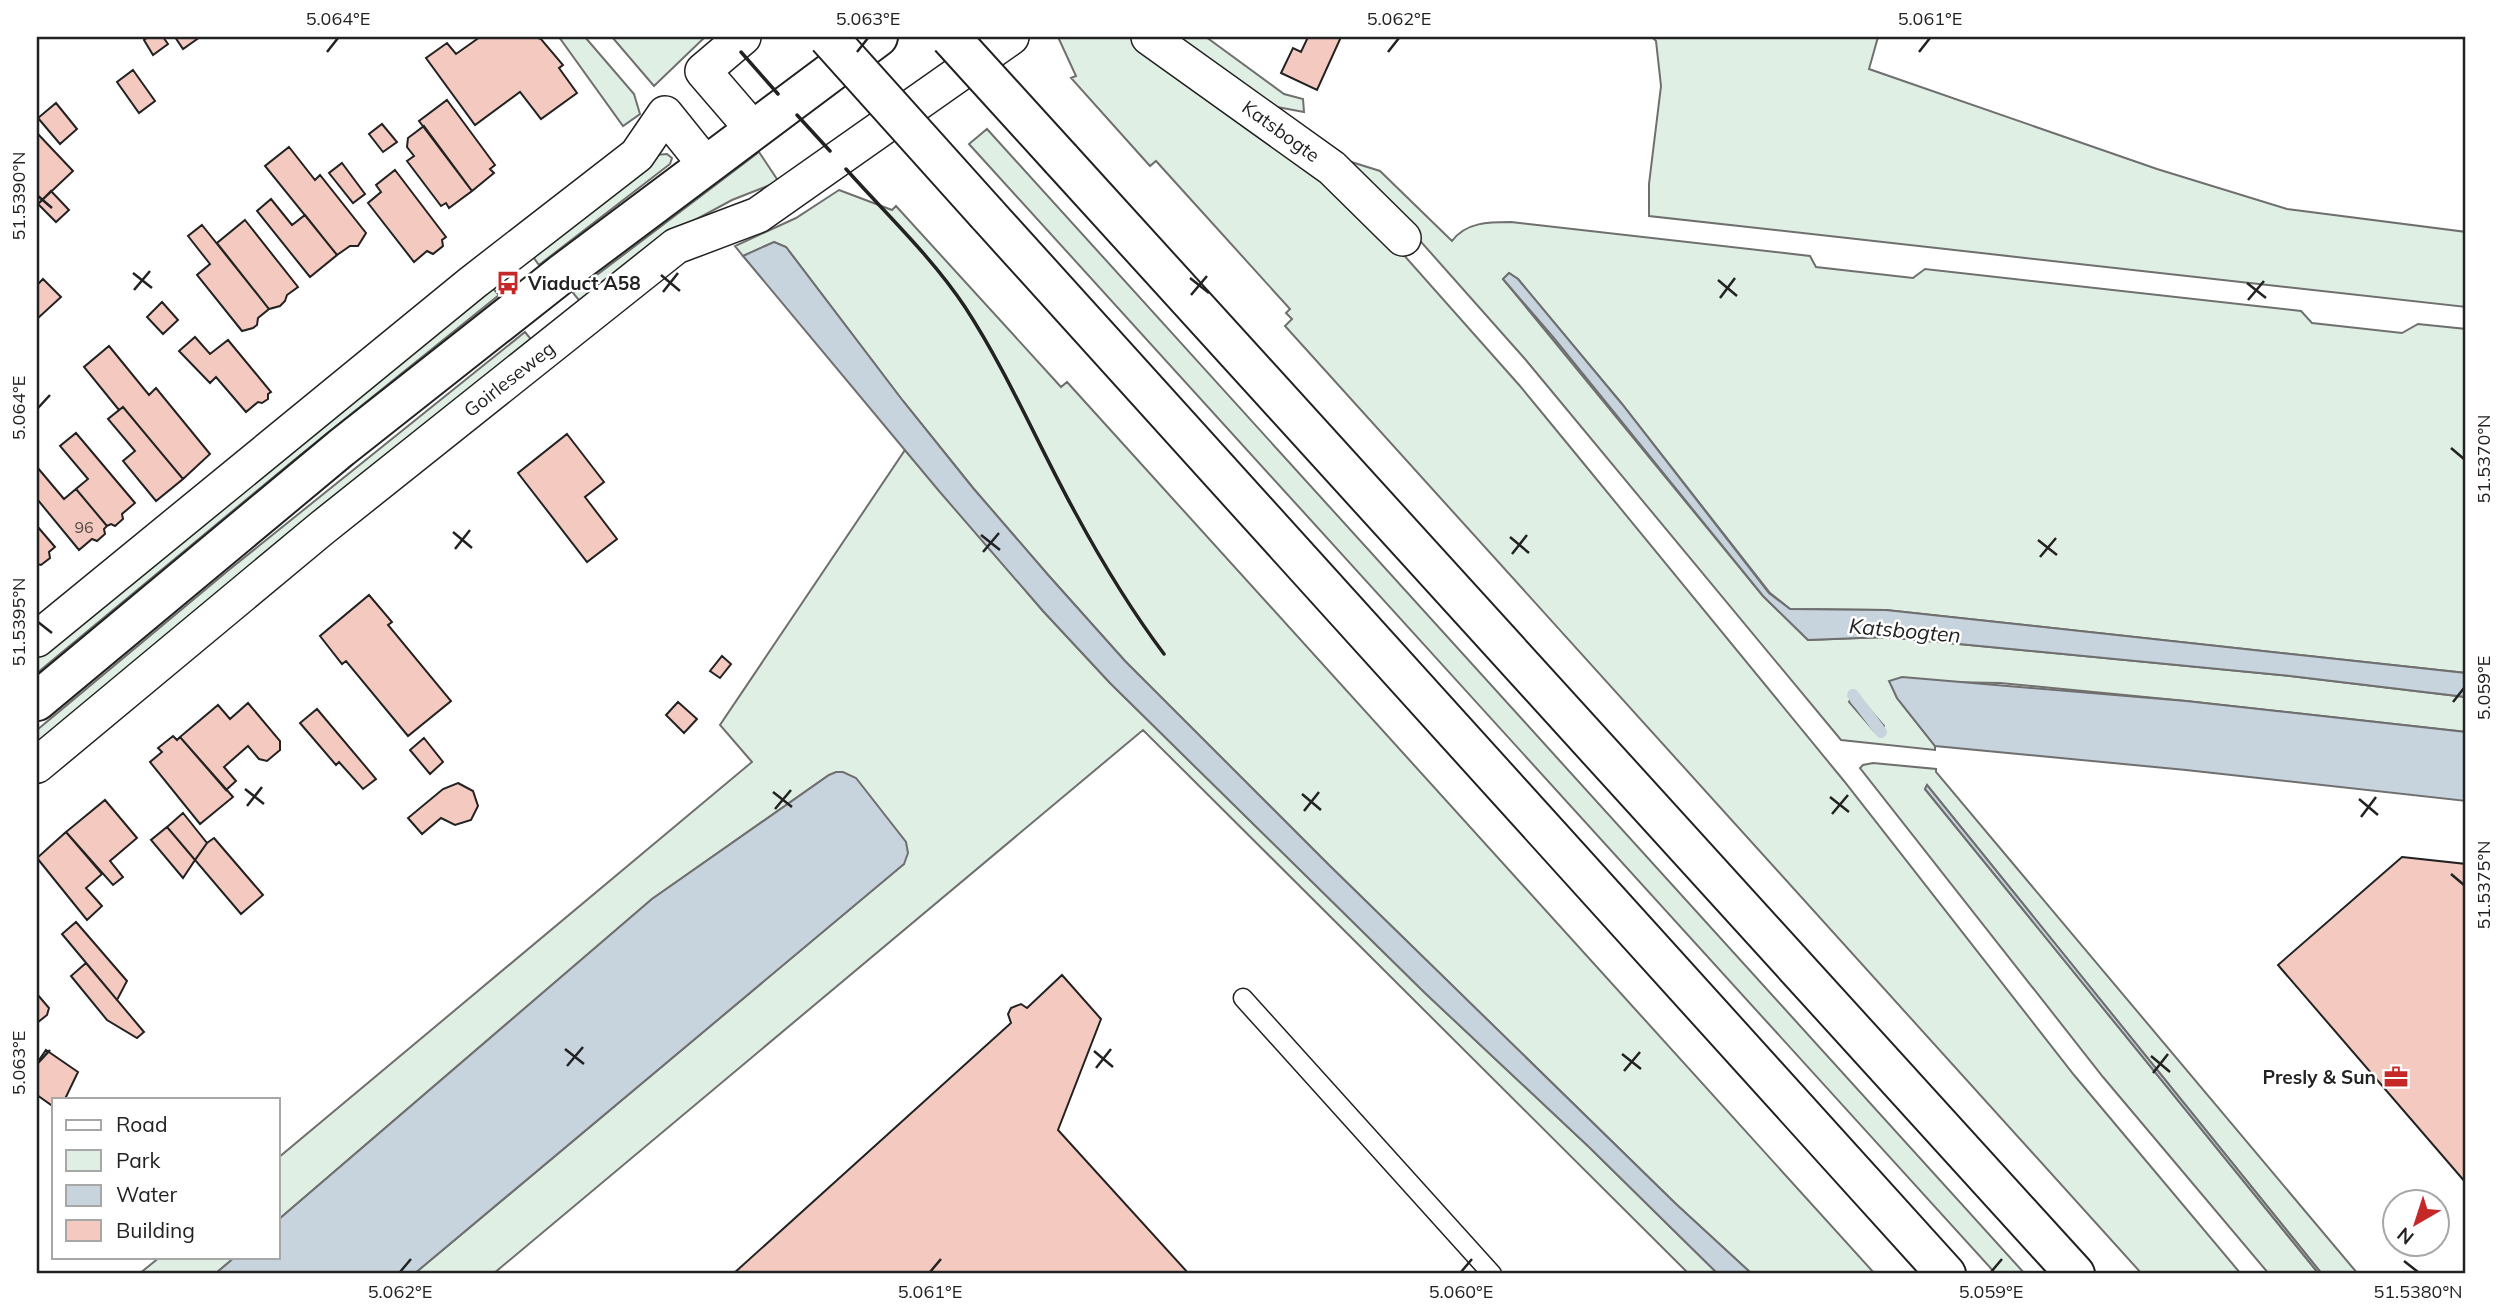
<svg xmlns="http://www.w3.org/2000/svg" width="2503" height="1311" font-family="Mulish,sans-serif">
  <rect width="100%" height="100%" fill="#fff"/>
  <!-- green -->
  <path fill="#e0efe3" stroke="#6f6f6f" stroke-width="2" fill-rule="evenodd" d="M559,37H585L634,94L640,114L623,126Z
    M612,37H705L654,86Z
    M1058,37H1130L1279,142L1394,244L1520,386L1580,459L1844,781L2074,1075L2241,1274H2142L1285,326L1292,319L1286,313L1290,309L1156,161L1150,166L1071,78L1076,76Z
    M1167,37H1206L1284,94L1303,99L1304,112L1277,107L1342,159L1380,171L1452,241C1466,222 1489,222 1511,222L1810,256L1816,267L1913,278L1925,269L2301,311L2312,323L2402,333L2418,324L2466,329V673L1886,610L1790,609L1770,593L1622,404L1518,279L1509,273L1503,279L1763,596L1808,640L1886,637L2290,676L2466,697V732L2186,701L2000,683L1890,681L1897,698L1935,746V750L1841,740L1525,359L1383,199ZM1853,695H1857L1884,726L1881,732H1875L1849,702Z
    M1652,37H1878L1869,69L2157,169L2287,209L2466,232V307L1649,216V184L1661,86L1656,41Z
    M987,129L2025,1274H1996L969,144Z
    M759,152L777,179L780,181L732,200L691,222L583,305L573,293Z
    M667,154L672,158L670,164L539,265L528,250L655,155Z
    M839,190L892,210L896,206L1061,387L1067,382L1875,1274H1752L1676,1204L1330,866L1125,661L1049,576L973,488L903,401L786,247L774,242L743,256L735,246L796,218Z
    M488,283L499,295L299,456L37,673V652Z
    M525,332L534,343L37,752V730L230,569Z
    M905,450L1043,611L1110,683L1425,993L1589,1147L1718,1274H1689L1143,730L493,1274H414L904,864L829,775L652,899L278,1220V1158L752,762L720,725Z
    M1873,763L1936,769V772L2358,1274H2322L1927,785L1925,789L2319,1274H2269L2103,1077L1860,768L1863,765Z
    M160,1257H235L215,1274H139Z"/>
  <!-- water -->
  <path fill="#c7d3dd" stroke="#6f6f6f" stroke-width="2" d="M774,242L786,247L903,401L973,488L1049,576L1125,661L1330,866L1676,1204L1752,1274H1718L1589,1147L1425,993L1110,683L1043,611L939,491L743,256Z
    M1509,273L1518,279L1622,404L1769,593L1790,609L1886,610L2466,673V697L2290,676L1886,637L1808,640L1763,596L1553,337L1503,279Z
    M1902,677L2186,701L2466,732V801L2186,770L1935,746L1897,698L1889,681Z
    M836,772H843L856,778L906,842L908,853L904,864L414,1274H215L235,1257H278V1220L652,899L829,775Z
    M1927,785L2322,1274H2319L1925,789Z"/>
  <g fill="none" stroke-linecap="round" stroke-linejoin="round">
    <!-- stream -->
    <path stroke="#c7d3dd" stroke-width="12" d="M1853,695L1881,732"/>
  </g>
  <!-- building -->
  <path fill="#f3c9c0" stroke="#222" stroke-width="2" d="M148,37H163L168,44L153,55L144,40Z
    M175,37H200L183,49Z
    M480,37H535L541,39L563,65L559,68L577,93L541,119L520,92L475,125L426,58L447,43L456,54Z
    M1308,37H1341L1317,90L1281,73L1293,48L1301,52Z
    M133,70L155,101L139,113L117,82Z
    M447,100L495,165L490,169L494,173L472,191L419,121Z
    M56,103L77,129L60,144L38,118Z
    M382,124L397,142L383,152L369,134Z
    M424,126L472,191L449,208L446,203L441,206L407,161L414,156L407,147L408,138Z
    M37,133L73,171L38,204L37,202Z
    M289,147L315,180L320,175L366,233L358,246H350L337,255L265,166Z
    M342,163L365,194L353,203L329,173Z
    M395,170L446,237L442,240L443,246L433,254L427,251L414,262L368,203L381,192L376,185Z
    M51,191L69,210L56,222L38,204Z
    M271,199L292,225L305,215L337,255L310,277L257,211Z
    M245,220L298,287L287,295L285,301L280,306L269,309L217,243Z
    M202,225L269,309L258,318L257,325L253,328L242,331L197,275L210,264L188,236Z
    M43,279L61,297L37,319V285Z
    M162,302L178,320L163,334L147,317Z
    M195,337L210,354L228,340L271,392L268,394V399L262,403L258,402L246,412L216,377L210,383L179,351Z
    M109,346L149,395L156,388L210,454L183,479L123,407L119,410L84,367Z
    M123,407L183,479L156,501L123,461L135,451L108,419Z
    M76,433L135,503L122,514L123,519L115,526L111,524L107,526L76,489L88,479L60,446Z
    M567,434L604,482L585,497L617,539L587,562L518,473Z
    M37,467L64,499L76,489L107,526L104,529L105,534L97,541L92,539L79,550L37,499Z
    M37,526L55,547L49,552L50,558L41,565L37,564Z
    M369,595L392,622L388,625L451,701L408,736L346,661L342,664L320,636Z
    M722,656L731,664L720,678L710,671Z
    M678,702L697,719L684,733L666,715Z
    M248,703L280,741V750L267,761L259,759L248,746L224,767L236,781L226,790L180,737L218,705L230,719Z
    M317,709L376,779L363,789L339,762L336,765L300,723Z
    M173,736L177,740L180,737L233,797L200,824L150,762L162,752L158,748Z
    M424,738L443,762L430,774L410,750Z
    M458,783L473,791L478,806L471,820L455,825L441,818L422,834L408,818L443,789Z
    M105,800L137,838L110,861L123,877L113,885L66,832Z
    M183,813L207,843L195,860L167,827Z
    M167,827L195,860L183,878L151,840Z
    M66,832L102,874L86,888L102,906L87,920L37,858Z
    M214,838L263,895L241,914L195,860L207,843Z
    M2402,857L2466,864V1183L2278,965Z
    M76,922L127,981L117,1000L62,934Z
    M86,963L144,1032L137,1038L107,1020L71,976Z
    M1062,975L1101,1019L1058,1130L1189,1274H733L1011,1023L1008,1014L1011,1008L1021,1004L1027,1008Z
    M37,994L49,1008L47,1015L37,1023Z
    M46,1050L78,1072L65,1099H54V1107L37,1095V1063Z"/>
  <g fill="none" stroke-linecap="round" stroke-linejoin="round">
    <!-- service casing -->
    <g stroke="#222" stroke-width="21">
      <path id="service" d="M1243,998L1492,1274"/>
    </g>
    <!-- minor casing -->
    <g stroke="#222" stroke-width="38">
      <path id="minor" d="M743,37L703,71L753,129
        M1149,37L1332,168L1403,238
        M37,639L472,283L637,155L665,114L706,165
        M37,765L322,528L676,246L758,215L1011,37"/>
    </g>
    <!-- tertiary casing -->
    <g stroke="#222" stroke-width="42">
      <path id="tertiary" d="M37,701L341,448L564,272L878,37"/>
    </g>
    <!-- motorway casing -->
    <g stroke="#222" stroke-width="42">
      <path id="motorway" d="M1061,159L2075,1274
        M987,214L1946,1274"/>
    </g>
    <!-- service -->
    <use href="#service" stroke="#fff" stroke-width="18"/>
    <!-- minor -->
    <use href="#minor" stroke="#fff" stroke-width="35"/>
    <!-- tertiary -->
    <use href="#tertiary" stroke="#fff" stroke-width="38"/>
    <!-- motorway -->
    <use href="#motorway" stroke="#fff" stroke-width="38"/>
    <!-- motorway-bridge casing -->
    <g stroke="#222" stroke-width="42" stroke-linecap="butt">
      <path id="motorway-bridge" d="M828,37L987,214
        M950,37L1061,159"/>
    </g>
    <!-- motorway-bridge -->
    <use href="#motorway-bridge" stroke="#fff" stroke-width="38"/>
    <!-- wall -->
    <path stroke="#222" stroke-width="3.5" d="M741,52L778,94
      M797,115L830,151
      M846,169C886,214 932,257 965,307C1008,373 1038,445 1076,514C1102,562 1131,610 1164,654"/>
  </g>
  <!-- ticks -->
  <path fill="none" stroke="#222" stroke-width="2.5" d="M327,52L338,38M857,52L868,38M1388,52L1399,38M1919,52L1930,38M38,196L52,208M133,273L152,288M661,275L680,291M1190,278L1209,293M1718,280L1737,296M2247,283L2266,298M134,290L150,271M663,292L678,273M1191,295L1207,276M1720,298L1735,278M2248,300L2264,281M38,408L50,395M2451,448L2464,459M453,532L472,548M981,535L1000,550M1510,537L1529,553M2038,540L2057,555M455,549L470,530M983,552L999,533M1512,554L1527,535M2040,557L2056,538M38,622L52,633M2453,702L2464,688M245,789L264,804M773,792L792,807M1302,794L1321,810M1830,797L1849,812M2359,799L2378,815M247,806L262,787M775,809L791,790M1304,811L1319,792M1832,814L1848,795M2361,817L2376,797M2451,874L2464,885M565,1049L584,1064M1094,1051L1113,1067M1622,1054L1641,1069M2151,1056L2170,1072M38,1063L50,1050M567,1066L583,1047M1096,1068L1111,1049M1624,1071L1640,1052M2153,1073L2168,1054M2404,1261L2418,1272M400,1272L411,1259M930,1272L941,1259M1461,1272L1472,1259M1991,1272L2002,1259"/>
  <!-- icons -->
  <defs>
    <g id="bus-bare" transform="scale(1.89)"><path d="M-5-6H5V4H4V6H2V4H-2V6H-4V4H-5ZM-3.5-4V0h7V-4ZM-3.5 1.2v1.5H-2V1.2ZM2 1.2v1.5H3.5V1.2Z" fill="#c62828" stroke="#fff" stroke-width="2.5" paint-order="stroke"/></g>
    <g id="office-bare" transform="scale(1.89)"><path d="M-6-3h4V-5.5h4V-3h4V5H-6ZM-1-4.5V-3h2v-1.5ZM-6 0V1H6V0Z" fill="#c62828" stroke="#fff" stroke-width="2.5" paint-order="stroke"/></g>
  </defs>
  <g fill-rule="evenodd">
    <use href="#bus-bare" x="508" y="283"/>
    <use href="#office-bare" x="2396" y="1077"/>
  </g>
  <g text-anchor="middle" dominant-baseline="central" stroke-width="5" stroke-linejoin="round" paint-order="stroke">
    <!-- number labels -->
    <g font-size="16" fill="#564c4a">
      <text x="84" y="527">96</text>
    </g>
    <!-- street labels -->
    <g font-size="19" fill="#222" stroke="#fff">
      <text transform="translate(1281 131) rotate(36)">Katsbogte</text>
      <text transform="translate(509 379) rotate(-38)">Goirleseweg</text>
    </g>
    <!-- poi labels -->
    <g font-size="19" font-weight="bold" fill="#222" stroke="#fff" text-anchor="start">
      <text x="528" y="283">Viaduct A58</text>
      <text x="2376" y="1077" text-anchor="end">Presly &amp; Sun</text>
    </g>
    <!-- water labels -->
    <g font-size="21" font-style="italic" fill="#222" stroke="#fff">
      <text transform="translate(1905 630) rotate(5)">Katsbogten</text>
    </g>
  </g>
  <!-- border -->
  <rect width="2503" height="1311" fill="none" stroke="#ffffff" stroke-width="77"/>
  <!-- legend -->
  <rect x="52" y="1098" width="228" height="161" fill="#ffffff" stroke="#a7a7a7" stroke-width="2"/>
  <rect x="66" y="1120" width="35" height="10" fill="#ffffff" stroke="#a7a7a7" stroke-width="2"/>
  <text x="116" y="1132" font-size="21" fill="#222222">Road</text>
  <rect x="66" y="1150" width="35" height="21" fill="#e0efe3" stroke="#a7a7a7" stroke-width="2"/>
  <text x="116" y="1168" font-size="21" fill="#222222">Park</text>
  <rect x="66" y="1185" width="35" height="21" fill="#c7d3dd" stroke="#a7a7a7" stroke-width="2"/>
  <text x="116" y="1202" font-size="21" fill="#222222">Water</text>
  <rect x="66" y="1220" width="35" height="21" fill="#f3c9c0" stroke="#a7a7a7" stroke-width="2"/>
  <text x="116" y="1238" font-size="21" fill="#222222">Building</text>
  <!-- north arrow -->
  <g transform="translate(2416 1223) rotate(219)"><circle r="33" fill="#ffffff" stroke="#a7a7a7" stroke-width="2"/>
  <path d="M0-5L12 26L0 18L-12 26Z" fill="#c62828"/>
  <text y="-10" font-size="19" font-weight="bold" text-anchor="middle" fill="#222222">N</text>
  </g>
  <rect x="38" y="38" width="2426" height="1234" fill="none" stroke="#222" stroke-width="2.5"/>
  <g font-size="18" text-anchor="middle" fill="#222">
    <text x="338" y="25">5.064°E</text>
    <text x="868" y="25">5.063°E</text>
    <text x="1399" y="25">5.062°E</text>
    <text x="1930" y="25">5.061°E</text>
    <text transform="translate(19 196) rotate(-90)" y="6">51.5390°N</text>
    <text transform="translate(19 408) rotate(-90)" y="6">5.064°E</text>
    <text transform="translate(2484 459) rotate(-90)" y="6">51.5370°N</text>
    <text transform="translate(19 622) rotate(-90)" y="6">51.5395°N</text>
    <text transform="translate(2484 688) rotate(-90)" y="6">5.059°E</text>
    <text transform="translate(2484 885) rotate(-90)" y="6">51.5375°N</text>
    <text transform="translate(19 1063) rotate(-90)" y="6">5.063°E</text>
    <text x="400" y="1298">5.062°E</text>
    <text x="930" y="1298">5.061°E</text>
    <text x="1461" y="1298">5.060°E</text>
    <text x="1991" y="1298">5.059°E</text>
    <text x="2418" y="1298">51.5380°N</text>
  </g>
</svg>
